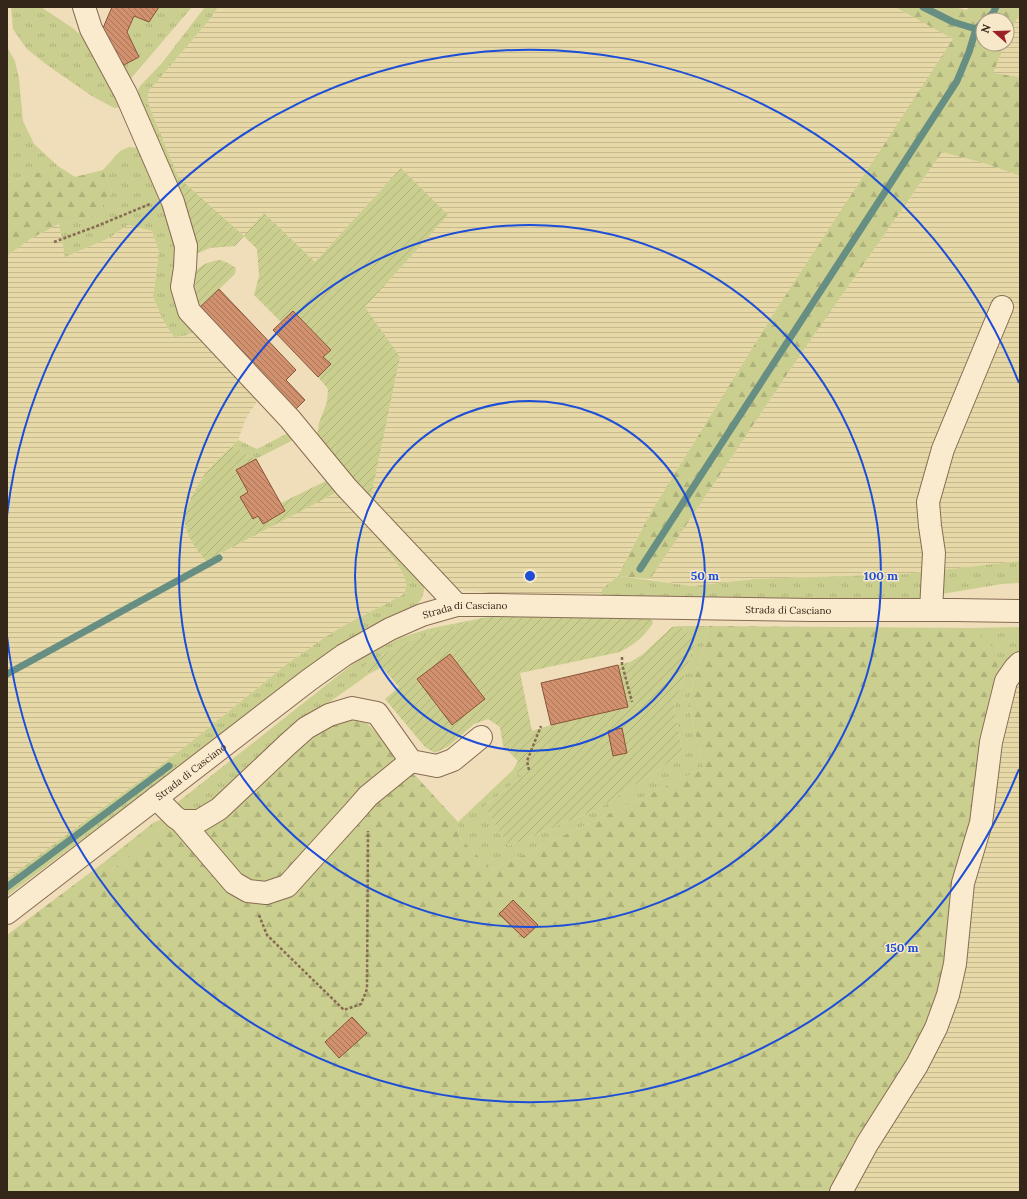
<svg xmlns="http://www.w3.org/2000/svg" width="1027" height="1199" font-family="Lora,serif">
  <defs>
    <pattern id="farmland-rules" width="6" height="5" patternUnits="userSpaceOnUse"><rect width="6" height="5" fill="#e6d8a7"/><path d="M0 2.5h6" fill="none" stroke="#c6b98f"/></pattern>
    <pattern id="grass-tufts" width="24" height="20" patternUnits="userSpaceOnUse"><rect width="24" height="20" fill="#cace8e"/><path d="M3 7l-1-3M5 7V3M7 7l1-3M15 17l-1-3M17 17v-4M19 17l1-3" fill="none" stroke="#aeb17a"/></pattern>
    <pattern id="forest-firs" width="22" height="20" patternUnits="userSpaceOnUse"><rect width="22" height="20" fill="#cace8e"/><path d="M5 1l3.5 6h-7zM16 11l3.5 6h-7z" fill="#aeb17a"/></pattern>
    <pattern id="garden-furrows" width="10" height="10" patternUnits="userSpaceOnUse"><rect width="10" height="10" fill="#cace8e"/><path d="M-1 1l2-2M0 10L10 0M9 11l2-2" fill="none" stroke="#aeb17a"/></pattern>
    <pattern id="building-back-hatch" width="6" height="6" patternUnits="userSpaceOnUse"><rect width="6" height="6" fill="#d1916e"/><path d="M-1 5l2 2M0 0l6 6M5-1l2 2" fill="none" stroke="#aa765a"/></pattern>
  </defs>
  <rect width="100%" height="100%" fill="#f0ddba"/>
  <!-- farmland -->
  <path fill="url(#farmland-rules)" d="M218,7H895L954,39L774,313L651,512L618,576L602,589V599L497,594L474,591L459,589L441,579L370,501L400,357L365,307L447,215L401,168L315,262L265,214L244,236L178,177L148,103V92L210,19Z
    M1020,12V77L992,73L1005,44H1007V40Z
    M942,152L984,163L1020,176V561L906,574L755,579L692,586L650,579L798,358Z
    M59,224L65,257L109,238L128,225L152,231L159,251L153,297L164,322L174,337L195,329L260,397L246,418L238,440L209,468L206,561L341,490L375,527L387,552L401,569L407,581L406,590L401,596L347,624L327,636L287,664L181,750L7,879V256L30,239Z
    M1020,669V1192H850L921,1076L970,879L998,748Z"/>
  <!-- grass -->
  <path fill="url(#grass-tufts)" d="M11,7H41L74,29L89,43L123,107L114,108L92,96L47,65L26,48L13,29Z
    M159,7H192L127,83L122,66L139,57L127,32L134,16L149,22Z
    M205,7H218L210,19L148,92V103L178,177L172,184L135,96L140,86L162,63Z
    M7,47L15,61L19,79L23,121L34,144L58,166L7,183Z
    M129,147L140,148L166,205L195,329L187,335L174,337L164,322L153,297L159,251L152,231L128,225L109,238L65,257L59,224L96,215L112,193L103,170L120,151Z
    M292,431L297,438L256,459L232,446L238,440L257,449Z
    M375,527L424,582C425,591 423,599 416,605C407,612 394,615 384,620C370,627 356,635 343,643L7,896V879L181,750L287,664L327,636L347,624L401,596C403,594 404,593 405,591C413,574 383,551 377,536C375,534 375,530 375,527Z
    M1020,561V583L1002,584L917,598L729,600L602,599V589L618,576L692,586L755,579L906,574Z
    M482,618L418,637L396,647L364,666L369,674L317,711L206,807L186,814L178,808V802L349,667L364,657L400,638L428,629Z
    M679,626H709L688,703L704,768L492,870L459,837L458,822L513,770L522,776L484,807L509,846L600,808L683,753L674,708L696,639Z
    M1020,627V652L1010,661L1000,678L973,628Z
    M162,819L169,822L111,871L103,863L153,823Z"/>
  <!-- forest -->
  <path fill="url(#forest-firs)" d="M895,7H955L966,10L971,7H1020V12L1007,40V20H983V44H1005L993,73L1020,77V176L984,163L942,152L798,358L650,579L618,576L651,512L774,313L953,39Z
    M58,166L75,177L103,170L112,193L96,215L59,224L30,239L7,256V183Z
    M709,626L973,628L993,647L1000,678L945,961L937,992L927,1023L910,1057L854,1142L829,1192H7V935L103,863L111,871L169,822L182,828L331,722L351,719L368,724L458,822L459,837L492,870L704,768L688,703Z"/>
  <!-- garden -->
  <path fill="url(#garden-furrows)" fill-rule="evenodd" d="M401,168L448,215L365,307L400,357L370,501L317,436L319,423L327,402L328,389L318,377L331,364L323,357L331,350L293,311L281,322L254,295L259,276L257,249L244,236L235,246L210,248L194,255L172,184L178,177L244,236L264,213L315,262Z
    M220,260L228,263L236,268L235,274L198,309L190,278C200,265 204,263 220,260Z
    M232,446L256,459L236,470L248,492L240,497L253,519L258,516L263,524L285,511L281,503L332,478L341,490L206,561C197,550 187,537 185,523C183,509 201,478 210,468C217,460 225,453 232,446Z
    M525,614L649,619L652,620L653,623C644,637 635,644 620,652L520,673L532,731L551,725L628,707L618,665L630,662L642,655L672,627L679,626L696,639L674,708L683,753L600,808L509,846L484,807L522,776L513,770L518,761L503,746L500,727L488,719L474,724L449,746L435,753L425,747L385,699L399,687L382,667L369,674L364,666L396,647L418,637L482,618L494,616ZM622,728L627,753L613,756L609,731Z"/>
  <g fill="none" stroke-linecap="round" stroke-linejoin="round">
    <!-- stream -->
    <path stroke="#678e82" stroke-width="7" d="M923,7L953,22L976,29L983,22
      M986,20L993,13L996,7
      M640,569L957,81L969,52L976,29
      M7,674L219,558
      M7,887L169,766"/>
  </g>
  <!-- building -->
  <path fill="url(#building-back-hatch)" stroke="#885338" d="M112,7H159L149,22L134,16L127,32L139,57L122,66L103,28Z
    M219,289L296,370L286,380L305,400L294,411L198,309Z
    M293,311L331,350L323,357L331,364L318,377L273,330Z
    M256,459L285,511L263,524L258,516L253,519L240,497L248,492L236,470Z
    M450,654L485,699L452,725L417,679Z
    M618,665L628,707L551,725L541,683Z
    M622,728L627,753L613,756L608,731Z
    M513,900L538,925L524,938L499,914Z
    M352,1017L367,1033L339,1058L325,1042Z"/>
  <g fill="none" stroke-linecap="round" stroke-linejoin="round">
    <!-- minor casing -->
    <g stroke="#876c54" stroke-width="24">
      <g id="minor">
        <path d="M84,7L91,29L126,94L173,202L186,246L185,268L182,287L189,311L290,419L346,487L457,605"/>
        <path d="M931,610L934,553L930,526L928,502L943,449L1002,307"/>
        <path d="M156,798L175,817L181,821H199L219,809L288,744L306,728L329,715L352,708L377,713L411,761L437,766L453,760L481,737"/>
        <path d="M181,821L234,883L248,891L266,893L287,886L354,812L368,796L411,761"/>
        <path id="s1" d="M7,913L309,680L344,655L390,629L422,615L457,605H497L812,610H955L1020,611"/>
        <path d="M841,1192L867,1144L917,1065L936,1028L948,995L955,964L963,883L981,823L991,742L1006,681L1015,668L1020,663"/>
      </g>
    </g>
    <!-- path -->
    <path stroke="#876c54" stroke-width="2.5" stroke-dasharray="3 2" stroke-linecap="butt" d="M54,242L97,226L150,204
      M622,657V664L632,702
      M529,770L527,761L541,726
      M259,915L267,935L344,1010L361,1004L367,989L368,831"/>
    <!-- minor -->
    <use href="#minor" stroke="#fbebce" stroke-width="22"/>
  </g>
  <!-- distance rings -->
  <g fill="none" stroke="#1d4ed8" stroke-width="2">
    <circle cx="530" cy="576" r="175"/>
    <circle cx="530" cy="576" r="351"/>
    <path d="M1019 769A526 526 0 0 1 7 636M7 516A526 526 0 0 1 1019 383"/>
  </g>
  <g text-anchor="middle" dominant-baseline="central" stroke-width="3" stroke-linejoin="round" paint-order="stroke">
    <!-- street labels -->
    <g font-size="10" fill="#35261a" stroke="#f7e8ca">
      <text stroke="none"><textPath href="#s1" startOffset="880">Strada di Casciano</textPath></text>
      <text stroke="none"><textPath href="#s1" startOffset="556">Strada di Casciano</textPath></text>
      <text stroke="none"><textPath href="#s1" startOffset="232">Strada di Casciano</textPath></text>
    </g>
  </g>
  <circle cx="530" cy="576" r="6" fill="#1d4ed8" stroke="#f7e8ca" stroke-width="2"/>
  <g font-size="12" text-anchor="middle" font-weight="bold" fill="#1d4ed8" stroke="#f7e8ca" stroke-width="3" stroke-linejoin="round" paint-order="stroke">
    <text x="705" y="580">50 m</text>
    <text x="881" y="580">100 m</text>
    <text x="902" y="952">150 m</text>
  </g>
  <!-- border -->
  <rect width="1027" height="1199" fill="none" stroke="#35261a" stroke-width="16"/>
  <!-- north arrow -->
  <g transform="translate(995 32) rotate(290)"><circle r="19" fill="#f7e8ca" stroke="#a99a84"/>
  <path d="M0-3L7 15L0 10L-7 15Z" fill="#9a2128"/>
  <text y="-6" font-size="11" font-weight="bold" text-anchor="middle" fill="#35261a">N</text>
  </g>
</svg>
